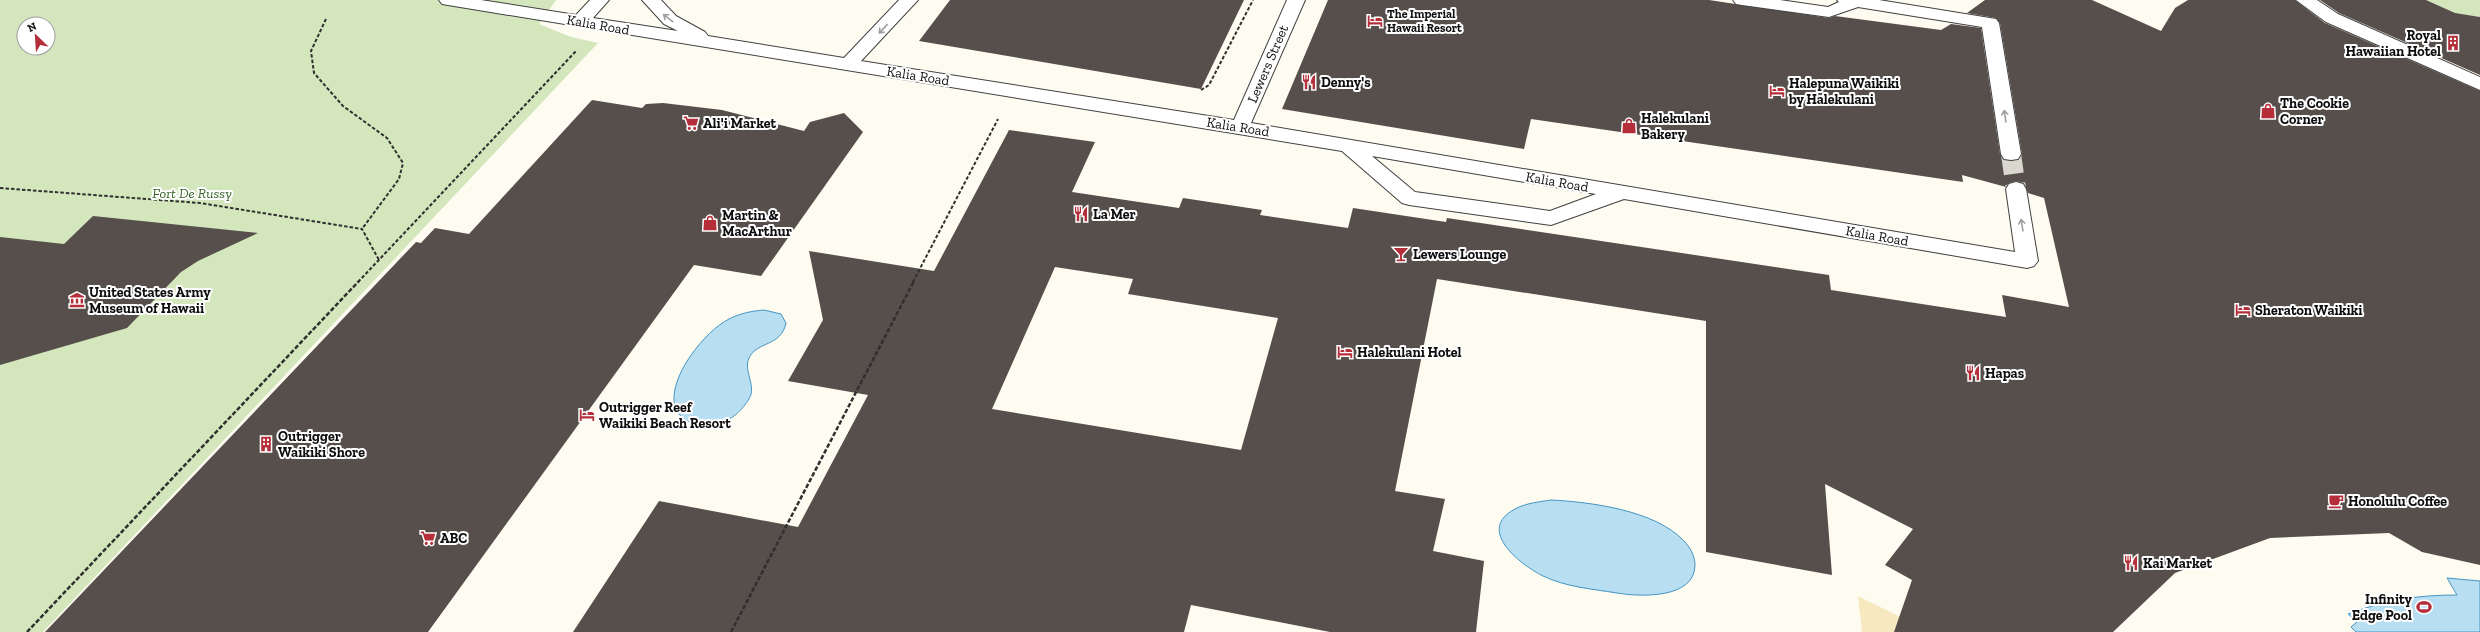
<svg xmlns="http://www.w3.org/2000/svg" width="2480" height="632" font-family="'Zilla Slab',serif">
  <rect width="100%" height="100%" fill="#fefbf0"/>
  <!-- green -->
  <path fill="#d3e6bc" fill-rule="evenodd" d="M0,0H556L539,24L571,37L598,43L43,632H0ZM24,24H48V48H24Z
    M2426,0H2480V17L2455,13Z"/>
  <!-- sand -->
  <path fill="#f6e9c0" d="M1858,596L1931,632H1862Z"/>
  <!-- water -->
  <path fill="#b8def2" stroke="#4495c4" d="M764,310L781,314L786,323C781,347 757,341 749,358C743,371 757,386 749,399C736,420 716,430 692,423C685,420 678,416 675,407C667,378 705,331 729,319C741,313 752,311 764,310Z
    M1551,500C1590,502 1655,510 1684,541C1690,547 1695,556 1695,565C1695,599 1640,597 1617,593C1592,589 1566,587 1543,576C1521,565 1475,530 1515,509C1526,503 1539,502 1551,500Z
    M2447,578L2480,581V632H2356L2351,627L2357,622L2348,614C2385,600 2417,595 2457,595Z"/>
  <!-- building -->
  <path fill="#564f4b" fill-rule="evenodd" d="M950,0H1244L1201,89L919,41Z
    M1328,0H1709L1829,18L1835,16L1941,30L1951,24L1981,28L2000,154L2004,160L2011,161L2019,160L2022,154L2000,23L1996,18L1967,13L1985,0H2092L2161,31L2175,8L2188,0H2295L2325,23L2480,91V565L2422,552L2389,533L2270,538L2175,573L2113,632H1894L1912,580L1885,565L1913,529L1825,484L1832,575L1706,552V321L1437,279L1395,491L1445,499L1433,551L1484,561L1476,632H1330L1191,605L1184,632H573L659,501L798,527L868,395L788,381L823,320L809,251L934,271L1009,130L1095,142L1072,192L1179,208L1183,198L1262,210L1260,215L1348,228L1353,208L1446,222L1447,218L1829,275L1831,290L2006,317L2002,295L2069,307L2044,198L2028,193L2024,183L2016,181L2009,183L2006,187L1962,175L1963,182L1531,119L1524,149L1282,109ZM1055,267L1133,279L1128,294L1278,318L1241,450L992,409Z
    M2320,0H2426L2455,13L2480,17V75L2339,13Z
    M592,100L642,108L646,104L663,103L722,110L804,131L810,122L844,113L863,132L761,276L694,265L428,632H45L416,242L421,243L435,228L469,234Z
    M93,216L258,233L198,261L181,272L127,328L0,365V237L64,244Z"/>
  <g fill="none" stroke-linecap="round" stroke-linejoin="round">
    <!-- minor-tunnel -->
    <path stroke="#dad7ce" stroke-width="20" stroke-dasharray="20 10" stroke-linecap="butt" d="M2011,154L2016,189"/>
    <!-- minor casing -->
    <g stroke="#414141" stroke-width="2">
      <path id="minor" d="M439,0H481L576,15L590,0H609L593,18L678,31L664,24L642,0H661L676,16L705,32L708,36L844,58L899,0H918L861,61L1234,120L1287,0H1305L1251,123L2015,252L2006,189L2009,184L2016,182L2023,184L2026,189L2038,261L2034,266L2027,268L1624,199L1551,225L1409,205L1402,203L1342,151L448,5L442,4ZM1372,156L1596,194L1550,211L1415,192Z
        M1733,0H1780L1828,7L1839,2L1837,0H1879L1996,19L1999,23L2021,154L2018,159L2011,160L2004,159L2001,154L1982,27L1858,7L1829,17L1742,5L1736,4Z
        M2296,0H2317L2338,14L2480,77V90L2326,22Z"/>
    </g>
    <!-- path-far1 -->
    <path stroke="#303030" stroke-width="2" stroke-dasharray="3.5 2" stroke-linecap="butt" d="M326,19L311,51L314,73L343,106L387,138L403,163L399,179L362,229
      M1201,90L1209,85L1253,0
      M0,188L200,203L362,229L379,260
      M358,282L577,50
      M913,282L998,119"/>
    <!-- path -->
    <path stroke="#303030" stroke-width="2.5" stroke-dasharray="4.5 2" stroke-linecap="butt" d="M27,632L359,281
      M731,632L914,281"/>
    <!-- minor -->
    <use href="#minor" fill="#fff" fill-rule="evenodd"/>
  </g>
  <!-- one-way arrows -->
  <defs><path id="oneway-shaft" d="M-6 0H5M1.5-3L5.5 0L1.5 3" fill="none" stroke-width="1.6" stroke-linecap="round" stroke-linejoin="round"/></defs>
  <g stroke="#9f9f9f">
    <use href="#oneway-shaft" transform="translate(668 18) rotate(-142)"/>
    <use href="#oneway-shaft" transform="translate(883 29) rotate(133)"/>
    <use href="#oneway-shaft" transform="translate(2005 116) rotate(-99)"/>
    <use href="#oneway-shaft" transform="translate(2022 225) rotate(-99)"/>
  </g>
  <!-- icons -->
  <defs>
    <g id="hotel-bare" transform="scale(1.2)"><path d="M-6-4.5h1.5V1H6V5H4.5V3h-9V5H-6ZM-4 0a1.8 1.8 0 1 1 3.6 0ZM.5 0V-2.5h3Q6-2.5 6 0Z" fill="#b52f3a" stroke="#fff" stroke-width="2.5" paint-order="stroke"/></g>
    <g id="building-bare" transform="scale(1.2)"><path d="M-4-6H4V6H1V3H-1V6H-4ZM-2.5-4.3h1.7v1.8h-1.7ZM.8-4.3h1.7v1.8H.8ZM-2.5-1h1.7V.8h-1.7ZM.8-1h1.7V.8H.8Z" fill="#b52f3a" stroke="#fff" stroke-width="2.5" paint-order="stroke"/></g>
    <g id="restaurant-bare" transform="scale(1.2)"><path d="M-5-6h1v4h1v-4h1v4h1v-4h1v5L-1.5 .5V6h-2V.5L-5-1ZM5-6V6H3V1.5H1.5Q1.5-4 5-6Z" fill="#b52f3a" stroke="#fff" stroke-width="2.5" paint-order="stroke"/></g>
    <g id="shop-bare" transform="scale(1.2)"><path d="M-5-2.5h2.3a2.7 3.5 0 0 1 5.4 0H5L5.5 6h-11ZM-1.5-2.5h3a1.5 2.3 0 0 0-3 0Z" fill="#b52f3a" stroke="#fff" stroke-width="2.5" paint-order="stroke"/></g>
    <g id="supermarket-bare" transform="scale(1.2)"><path d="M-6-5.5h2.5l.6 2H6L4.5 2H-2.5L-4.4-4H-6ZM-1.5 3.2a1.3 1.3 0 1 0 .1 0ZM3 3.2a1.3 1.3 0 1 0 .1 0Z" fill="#b52f3a" stroke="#fff" stroke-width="2.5" paint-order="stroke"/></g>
    <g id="bar-bare" transform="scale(1.2)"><path d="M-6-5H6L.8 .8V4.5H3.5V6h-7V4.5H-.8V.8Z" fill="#b52f3a" stroke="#fff" stroke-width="2.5" paint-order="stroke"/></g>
    <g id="museum-bare" transform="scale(1.2)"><path d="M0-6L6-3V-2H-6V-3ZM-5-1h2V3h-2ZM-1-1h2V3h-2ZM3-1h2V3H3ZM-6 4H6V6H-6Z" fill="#b52f3a" stroke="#fff" stroke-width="2.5" paint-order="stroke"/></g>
    <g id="cafe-bare" transform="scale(1.2)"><path d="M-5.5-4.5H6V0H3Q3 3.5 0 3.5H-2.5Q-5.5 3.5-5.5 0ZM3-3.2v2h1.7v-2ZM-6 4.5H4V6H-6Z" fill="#b52f3a" stroke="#fff" stroke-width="2.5" paint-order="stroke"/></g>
    <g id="stadium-bare" transform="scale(1.2)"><path d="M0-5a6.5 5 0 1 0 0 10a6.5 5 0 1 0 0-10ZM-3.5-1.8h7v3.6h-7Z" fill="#b52f3a" stroke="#fff" stroke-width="2.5" paint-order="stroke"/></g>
  </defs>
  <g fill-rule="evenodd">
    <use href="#hotel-bare" x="1375" y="21"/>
    <use href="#building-bare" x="2453" y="43"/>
    <use href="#restaurant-bare" x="1309" y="82"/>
    <use href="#hotel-bare" x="1777" y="91"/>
    <use href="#shop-bare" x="2268" y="111"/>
    <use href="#supermarket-bare" x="691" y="123"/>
    <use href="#shop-bare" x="1629" y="126"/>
    <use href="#restaurant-bare" x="1081" y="214"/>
    <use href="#shop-bare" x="710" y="223"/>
    <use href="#bar-bare" x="1401" y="254"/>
    <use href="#museum-bare" x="77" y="300"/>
    <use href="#hotel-bare" x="2243" y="310"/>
    <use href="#hotel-bare" x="1345" y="352"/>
    <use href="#restaurant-bare" x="1973" y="373"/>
    <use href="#hotel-bare" x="587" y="415"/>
    <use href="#building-bare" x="266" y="444"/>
    <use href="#cafe-bare" x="2336" y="501"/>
    <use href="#supermarket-bare" x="428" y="538"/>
    <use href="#restaurant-bare" x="2131" y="563"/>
    <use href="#stadium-bare" x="2424" y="607"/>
  </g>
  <g text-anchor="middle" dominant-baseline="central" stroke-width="4" stroke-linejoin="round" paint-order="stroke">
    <!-- far-poi labels -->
    <g font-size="12" font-weight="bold" fill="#0e0e0e" stroke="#fff" text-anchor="start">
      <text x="1387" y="14">The Imperial<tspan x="1387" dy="14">Hawaii Resort</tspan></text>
    </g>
    <!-- street labels -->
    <g font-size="14" fill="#0e0e0e" stroke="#fff">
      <text transform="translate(598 25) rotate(10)">Kalia Road</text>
      <text transform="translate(1268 64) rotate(-67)">Lewers Street</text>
      <text transform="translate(918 76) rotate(9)">Kalia Road</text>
      <text transform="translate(1238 127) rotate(9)">Kalia Road</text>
      <text transform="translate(1557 182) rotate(10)">Kalia Road</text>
      <text transform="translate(1877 236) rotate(10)">Kalia Road</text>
    </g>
    <!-- poi labels -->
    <g font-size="14" font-weight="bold" fill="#0e0e0e" stroke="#fff" text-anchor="start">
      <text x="2441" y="35" text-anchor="end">Royal<tspan x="2441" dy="16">Hawaiian Hotel</tspan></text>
      <text x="1321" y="82">Denny's</text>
      <text x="1789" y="83">Halepuna Waikiki<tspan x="1789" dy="16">by Halekulani</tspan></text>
      <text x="2280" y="103">The Cookie<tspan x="2280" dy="16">Corner</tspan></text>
      <text x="1641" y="118">Halekulani<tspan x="1641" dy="16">Bakery</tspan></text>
      <text x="703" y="123">Ali'i Market</text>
      <text x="1093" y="214">La Mer</text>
      <text x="722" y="215">Martin &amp;<tspan x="722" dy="16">MacArthur</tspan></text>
      <text x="1413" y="254">Lewers Lounge</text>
      <text x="89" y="292">United States Army<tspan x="89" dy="16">Museum of Hawaii</tspan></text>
      <text x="2255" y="310">Sheraton Waikiki</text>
      <text x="1357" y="352">Halekulani Hotel</text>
      <text x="1985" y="373">Hapas</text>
      <text x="599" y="407">Outrigger Reef<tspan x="599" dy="16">Waikiki Beach Resort</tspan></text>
      <text x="278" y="436">Outrigger<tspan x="278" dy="16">Waikiki Shore</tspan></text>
      <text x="2348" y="501">Honolulu Coffee</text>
      <text x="440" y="538">ABC</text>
      <text x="2143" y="563">Kai Market</text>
      <text x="2412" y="599" text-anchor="end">Infinity<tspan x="2412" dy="16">Edge Pool</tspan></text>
    </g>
    <!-- park labels -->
    <g font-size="14" font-style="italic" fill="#326223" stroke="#fff">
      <text x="192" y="193">Fort De Russy</text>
    </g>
  </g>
  <!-- north arrow -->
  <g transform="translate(36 36) rotate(335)"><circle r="19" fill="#ffffff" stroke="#9f9f9f"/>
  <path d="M0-3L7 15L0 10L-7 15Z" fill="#b52f3a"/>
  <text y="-6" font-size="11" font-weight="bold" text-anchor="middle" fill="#0e0e0e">N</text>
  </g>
</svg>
